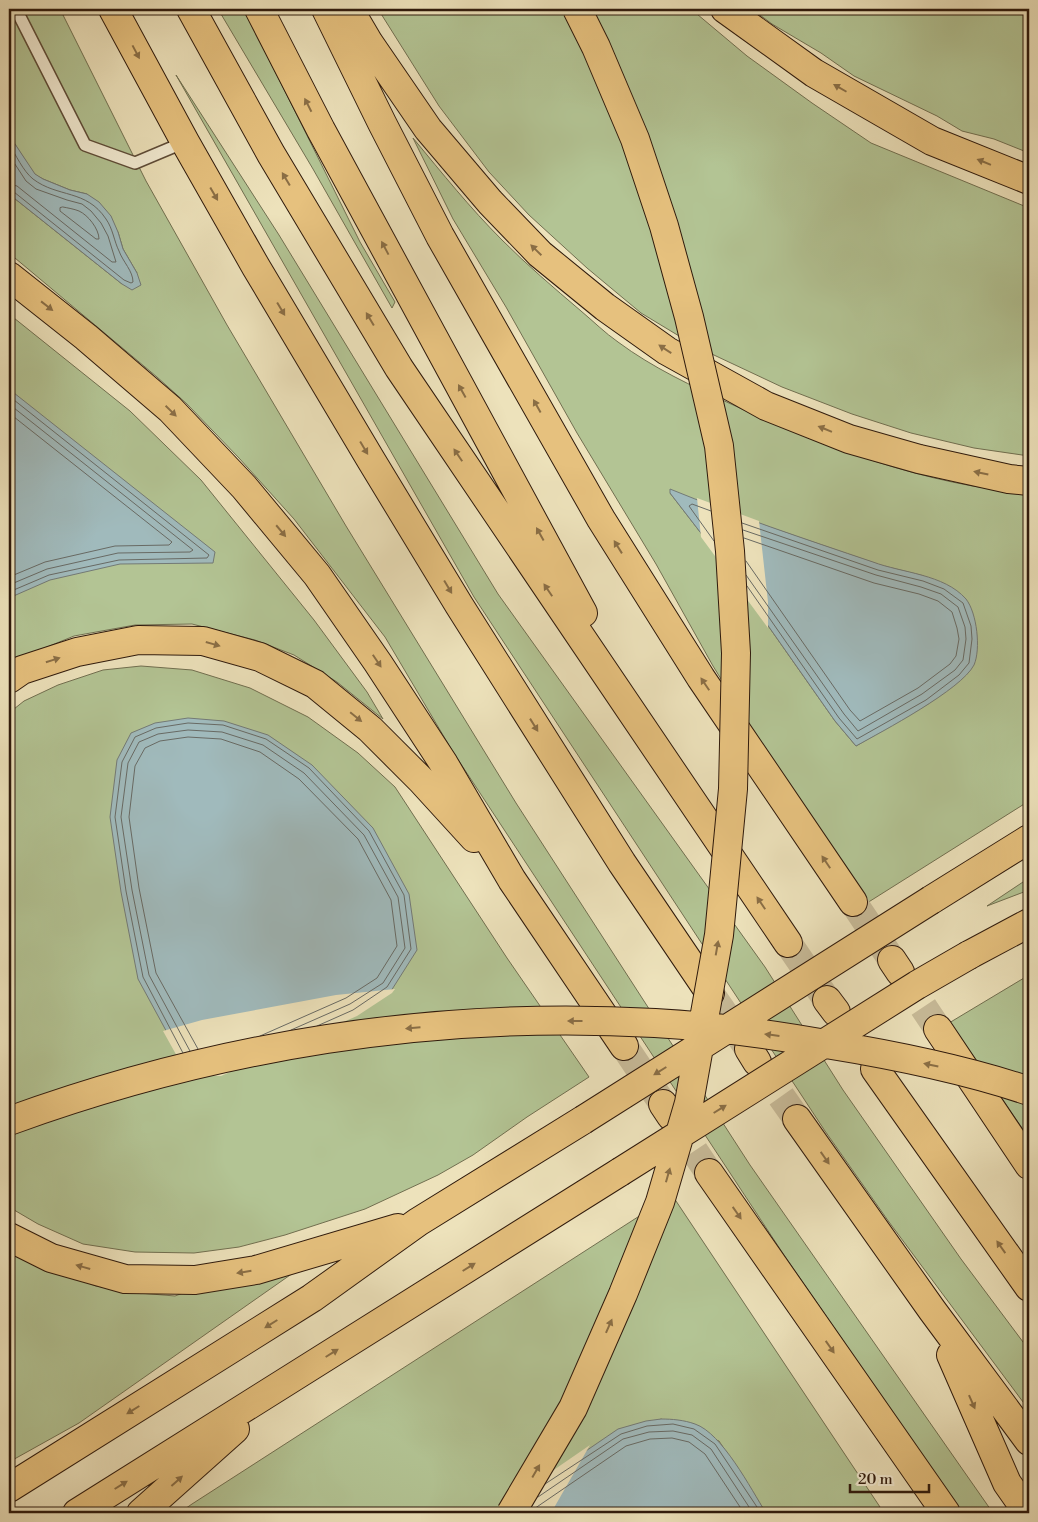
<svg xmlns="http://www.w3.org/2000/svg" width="1038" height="1522" font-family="'Libre Bodoni',serif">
  <rect width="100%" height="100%" fill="#ede2bb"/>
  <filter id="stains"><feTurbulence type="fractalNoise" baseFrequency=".004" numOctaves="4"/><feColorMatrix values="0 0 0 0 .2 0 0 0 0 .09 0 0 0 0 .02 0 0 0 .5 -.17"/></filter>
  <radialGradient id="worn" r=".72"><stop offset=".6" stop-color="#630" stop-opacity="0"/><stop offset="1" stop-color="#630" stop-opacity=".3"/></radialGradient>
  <!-- green -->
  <path fill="#b3c494" stroke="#716f50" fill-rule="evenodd" d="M9,9H60L146,181L227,325L346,526L516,803L750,1165L993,1513H962L784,1255L453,752L385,637L294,519L239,458L187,404L157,377L9,253V194L122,284L137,273L123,249L118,232L87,194L70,190L43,179L34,174L9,135Z
    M218,9H244L360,242L395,302L392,308L313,169Z
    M378,9H691L747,56L812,103L871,143L1029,208V456L974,448L911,433L852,414L782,387L699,348L641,313L587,268L529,215L489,172L439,106Z
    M752,9H1029V153L994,139L962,131L937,116L854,76L821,53L772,24Z
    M176,75L279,235L498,594L765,967L843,1090L961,1259L1029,1350V1410L889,1222L825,1131L474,597Z
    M413,138C442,173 470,208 502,240C527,265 554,288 581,311C593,321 605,333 618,342C653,368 692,386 731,404C823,446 927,486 1029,493V801L867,903L791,792L713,666L656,564L577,433L506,307L453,219ZM670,493L880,565L924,576L963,678L928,704L856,746L835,721L724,563Z
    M9,314L130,411L201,480L314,620L367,692L383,719L337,682L294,655L255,640L192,624L135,625L74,636L30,654L9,667Z
    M141,666L192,670L250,688L308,717L358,753L395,787L507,958L589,1077L527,1117L473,1155L438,1175L365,1209L285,1235L239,1247L194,1253L135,1252L83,1244L38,1224L9,1207V713L24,701L58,685L103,670Z
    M1029,878V890L987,906Z
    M1029,975V1138L949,1023Z
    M672,1195L884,1513H766L719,1441L661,1419L495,1513H179L192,1504Z
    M9,1250L62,1273L96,1286L139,1293L175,1296L191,1290L293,1273L79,1423L9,1462Z"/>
  <!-- water -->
  <path fill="#a0babc" stroke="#737a76" d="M9,135L35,174L43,179L70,190L87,194L99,202L111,216L118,232L123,249L137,273L141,285L132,290L122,284L9,194Z
    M9,389L215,552L213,563L120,564L50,580L9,598Z
    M670,489C736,516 805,539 873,562C902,573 944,574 966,599C977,613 981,649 974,665C961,690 883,731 856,746L835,721L724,563L670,493Z
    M188,718L224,721L268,735L312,765L373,828L409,894L417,950L391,991L182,1060L138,979L121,892L110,817L117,760L131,733L155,723Z
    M661,1419C672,1419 684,1420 695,1424C722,1433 751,1489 766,1513H495L618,1429L646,1421Z"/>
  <!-- pier -->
  <path fill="#ede2bb" d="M697,498L759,521L768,602V628L701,537Z
    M395,989L392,993L357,1016L221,1076L197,1075L178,1058L163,1031L202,1020L336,995Z
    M590,1445L551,1513H493L494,1511Z"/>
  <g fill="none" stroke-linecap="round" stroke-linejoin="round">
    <!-- shore -->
    <path stroke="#686a64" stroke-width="1" d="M9,144C16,155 23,171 33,179C58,198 86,189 106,219C113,229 114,241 119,251C123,262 133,271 133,282L131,283L124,280L14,192L9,190
      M9,155L26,181L36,189L67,200L82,204L91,211L101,223L108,236L116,262H112L17,186L9,184
      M63,207C68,208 74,209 79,211C88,215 99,229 99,239H96L60,211V208Z
      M9,396L209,555L207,558L119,560L49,575L9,592
      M9,404L193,550L190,552L118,553L47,569L9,585
      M9,413L172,542L169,545L115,546L45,562L9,577
      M711,511L692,504L689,506L714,541
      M742,523L878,570L923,581L944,589L963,603L971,626L972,639L969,663L959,675L926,700L857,739L839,718L747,586
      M743,530L876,575L921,587L941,594L958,607L965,627L966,639L963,660L955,670L922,694L858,731L844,714L746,575
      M744,538L874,583L919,594L938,601L952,612L957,628L959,639L956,656L950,664L918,688L860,721L850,710L746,561
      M198,1049L156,973L139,888L129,817L135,766L145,748L160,741L188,737L221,739L260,752L299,779L358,839L391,900L397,946L377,978L346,998L260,1036
      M190,1051L149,975L132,890L121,817L128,763L139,742L158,734L188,730L222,732L263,745L304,773L364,835L398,897L405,948L383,983L350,1004L291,1030
      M183,1053L143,977L126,891L115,817L122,762L135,737L156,728L188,723L223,725L266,739L309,768L369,831L404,895L411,949L387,987L353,1010L317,1026
      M545,1484L621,1434L647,1426L673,1424L694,1429L715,1444L761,1513
      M538,1497L623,1439L649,1432L673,1431L692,1435L711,1449L753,1513
      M528,1513L626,1446L650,1439L672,1438L689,1442L705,1454L744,1513"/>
    <!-- highway-tunnel -->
    <path stroke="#c7ba98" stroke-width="28" stroke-dasharray="28 14" stroke-linecap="butt" d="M853,902L892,960
      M788,943L827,1000
      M900,972L938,1029
      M710,993L746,1045
      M624,1046L663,1104
      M757,1062L797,1119
      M671,1116L709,1173"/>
    <!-- lane casing -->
    <g stroke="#5e4c38" stroke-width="14">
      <path id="lane" d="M16,9L85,145L135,163L185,142"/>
    </g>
    <!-- highway casing -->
    <g stroke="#2f1a0c" stroke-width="30">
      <path id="highway" d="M113,9L185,142L256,267L371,460L459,605L622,863L710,993
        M191,9L271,154L399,368L788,943
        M259,9L321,130L583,613
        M326,9L382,123L440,236L601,519L701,678L853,902
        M349,9L369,43L428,129L490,202L540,254L605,307L667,351L766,406L849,439L919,459L1009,479L1029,481
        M725,9L814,73L932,141L1029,180
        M9,276L86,337L170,409L244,487L317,575L378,663L444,764L512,880L624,1046
        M9,679L22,670L77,652L138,640L203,641L260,657L315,684L370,729L421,780L474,838
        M931,900L1029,839
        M969,955L1029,923
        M892,960L900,972
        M827,1000L836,1012
        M938,1029L1029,1165
        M749,1049L757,1062
        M875,1069L1029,1287
        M663,1104L671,1116
        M797,1119L932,1310L1029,1441
        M709,1173L946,1513
        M9,1237L51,1258L125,1279L195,1280L256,1270L398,1228
        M951,1355L1007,1483L1028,1513
        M9,1488L312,1298L418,1222L583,1120
        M77,1513L620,1172
        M141,1513L235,1429"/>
    </g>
    <!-- lane -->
    <use href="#lane" stroke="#f3ecd3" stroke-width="11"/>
    <!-- highway -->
    <use href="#highway" stroke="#e6c17e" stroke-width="28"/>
    <!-- highway-bridge casing -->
    <g stroke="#2f1a0c" stroke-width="30" stroke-linecap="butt">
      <path id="highway-bridge" d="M583,1120L931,900
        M9,1121C215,1046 435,1010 655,1023C712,1026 769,1034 826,1044C894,1055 964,1069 1029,1091
        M620,1172L917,985L969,955
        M511,1513L573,1408L623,1294L660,1202L689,1103L719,935L733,789L736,653L730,551L719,446L689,317L664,226L635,139L596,47L577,9"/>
    </g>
    <!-- highway-bridge -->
    <use href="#highway-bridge" stroke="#e6c17e" stroke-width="28"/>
  </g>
  <!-- one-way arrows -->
  <defs><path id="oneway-solid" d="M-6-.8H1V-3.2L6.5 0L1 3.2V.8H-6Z" transform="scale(1.25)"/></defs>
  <g fill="#8a6e45">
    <use href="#oneway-solid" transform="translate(136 52) rotate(62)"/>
    <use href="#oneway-solid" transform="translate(840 88) rotate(-150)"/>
    <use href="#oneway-solid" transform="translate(308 105) rotate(-117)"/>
    <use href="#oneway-solid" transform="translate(984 162) rotate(-158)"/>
    <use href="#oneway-solid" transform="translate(286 179) rotate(-121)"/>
    <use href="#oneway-solid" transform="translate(214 194) rotate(60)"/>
    <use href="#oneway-solid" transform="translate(385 248) rotate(-118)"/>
    <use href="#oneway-solid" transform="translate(536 250) rotate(-136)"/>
    <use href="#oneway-solid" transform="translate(47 306) rotate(38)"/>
    <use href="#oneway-solid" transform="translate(281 309) rotate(59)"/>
    <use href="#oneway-solid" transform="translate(370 319) rotate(-121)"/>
    <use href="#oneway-solid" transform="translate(665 349) rotate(-147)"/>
    <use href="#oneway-solid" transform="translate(462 391) rotate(-119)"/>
    <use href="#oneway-solid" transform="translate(537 406) rotate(-119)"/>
    <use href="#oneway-solid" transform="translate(171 411) rotate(44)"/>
    <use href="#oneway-solid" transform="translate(825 429) rotate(-158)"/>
    <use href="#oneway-solid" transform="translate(364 448) rotate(59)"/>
    <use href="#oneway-solid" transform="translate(458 455) rotate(-124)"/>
    <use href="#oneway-solid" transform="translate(981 473) rotate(-168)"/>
    <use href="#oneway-solid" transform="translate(281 531) rotate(50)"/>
    <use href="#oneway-solid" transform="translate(540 534) rotate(-119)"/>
    <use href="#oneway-solid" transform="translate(618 547) rotate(-122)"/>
    <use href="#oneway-solid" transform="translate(448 587) rotate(59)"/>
    <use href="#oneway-solid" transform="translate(548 590) rotate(-124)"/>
    <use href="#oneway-solid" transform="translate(213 644) rotate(16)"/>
    <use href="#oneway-solid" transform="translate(53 660) rotate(-18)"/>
    <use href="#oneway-solid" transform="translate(377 661) rotate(56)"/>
    <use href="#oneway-solid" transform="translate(705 684) rotate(-124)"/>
    <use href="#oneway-solid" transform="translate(356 717) rotate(39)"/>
    <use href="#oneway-solid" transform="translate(534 725) rotate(58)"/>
    <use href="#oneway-solid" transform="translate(826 862) rotate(-124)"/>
    <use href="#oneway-solid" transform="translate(761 903) rotate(-124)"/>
    <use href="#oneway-solid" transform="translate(717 948) rotate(-80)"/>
    <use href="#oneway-solid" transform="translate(575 1021) rotate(-180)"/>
    <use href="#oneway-solid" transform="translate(413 1028) rotate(175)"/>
    <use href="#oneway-solid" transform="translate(772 1035) rotate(-173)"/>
    <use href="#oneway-solid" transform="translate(931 1065) rotate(-168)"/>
    <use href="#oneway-solid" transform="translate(660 1071) rotate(148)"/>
    <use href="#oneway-solid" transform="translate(720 1109) rotate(-32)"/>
    <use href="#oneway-solid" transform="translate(825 1158) rotate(55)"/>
    <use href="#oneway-solid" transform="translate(668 1175) rotate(-74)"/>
    <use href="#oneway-solid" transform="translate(737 1213) rotate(55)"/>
    <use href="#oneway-solid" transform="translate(1001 1247) rotate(-125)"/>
    <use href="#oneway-solid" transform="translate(83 1267) rotate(-164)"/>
    <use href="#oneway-solid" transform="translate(469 1267) rotate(-32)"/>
    <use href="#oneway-solid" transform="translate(244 1272) rotate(171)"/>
    <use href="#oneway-solid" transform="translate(271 1324) rotate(148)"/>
    <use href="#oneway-solid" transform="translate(609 1326) rotate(-66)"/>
    <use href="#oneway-solid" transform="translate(830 1347) rotate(55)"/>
    <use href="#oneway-solid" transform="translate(332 1353) rotate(-32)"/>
    <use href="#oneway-solid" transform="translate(972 1402) rotate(66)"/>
    <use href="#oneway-solid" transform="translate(133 1410) rotate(148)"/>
    <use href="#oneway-solid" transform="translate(536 1471) rotate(-60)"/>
    <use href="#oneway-solid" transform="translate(177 1481) rotate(-42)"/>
    <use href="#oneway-solid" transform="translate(121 1485) rotate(-32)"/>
  </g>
  <!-- margin -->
  <rect width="1038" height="1522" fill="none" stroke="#ede2bb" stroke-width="30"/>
  <rect x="10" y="10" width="1018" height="1502" fill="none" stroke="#2f1a0c" stroke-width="2.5"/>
  <rect x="15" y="15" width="1008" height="1492" fill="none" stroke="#2f1a0c"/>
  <!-- scale -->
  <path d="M850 1484v8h79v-8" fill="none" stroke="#2f1a0c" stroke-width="2.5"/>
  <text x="858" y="1484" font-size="15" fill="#2f1a0c" stroke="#f3ecd3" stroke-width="4" paint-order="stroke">20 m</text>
  <rect width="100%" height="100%" filter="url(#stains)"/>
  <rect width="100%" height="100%" fill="url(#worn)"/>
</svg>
